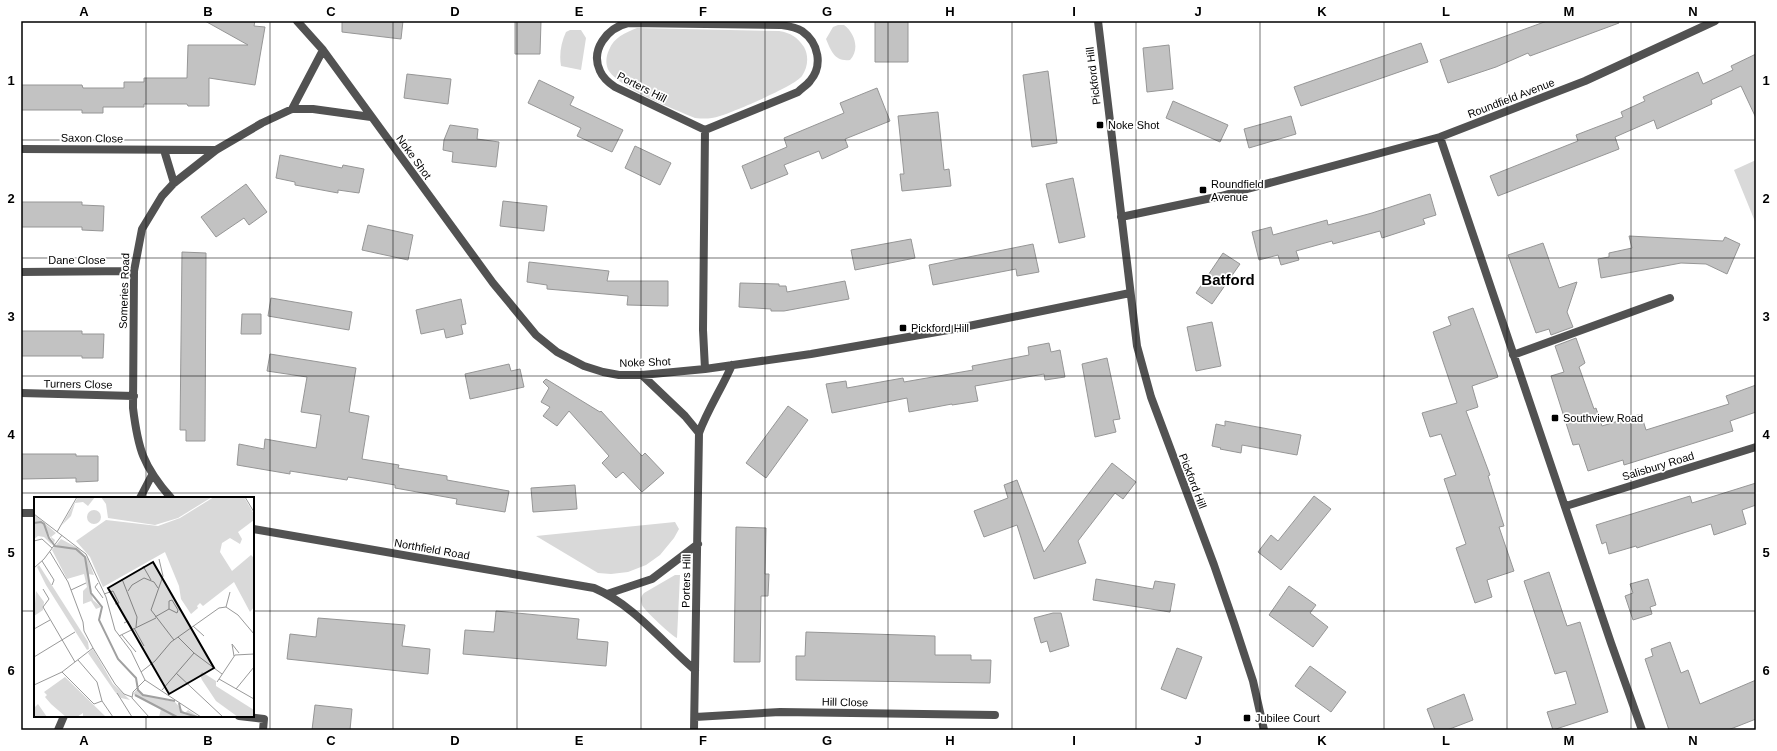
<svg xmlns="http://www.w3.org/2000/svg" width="1777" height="751" font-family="Arial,sans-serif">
  <rect width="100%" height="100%" fill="#fff"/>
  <!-- green -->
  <path fill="#d9d9d9" d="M838,25H844C855,33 860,50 850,60C835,62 831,51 826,39L833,27Z
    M637,28L779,31C791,33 797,37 804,47C809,56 808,67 802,76C795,86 735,111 720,116C711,119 704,119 695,118C674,109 621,89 609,71C605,65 606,56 609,50C614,37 625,33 637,28Z
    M570,30H581L586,38L581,70L561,66C559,54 561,43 566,32Z
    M1756,160V224L1734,170Z
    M675,522L679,529L674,538L660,555L646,565L628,572L611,574L598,573L536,536Z
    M675,575H680L677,638C673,637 643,609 642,605C640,600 641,596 644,593Z"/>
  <!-- building -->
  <path fill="#c2c2c2" stroke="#969696" d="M205,21H255L254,26L265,27L255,85L209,78V106H188L187,104H144V107H103V113H82V110H21V85H82L83,88H124V82H144V78H187L188,45H248Z
    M342,21H403L401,39L342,32Z
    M515,21H541L540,54H515Z
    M875,21H908V62H875Z
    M1547,21H1618L1619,23L1530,56L1528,53L1496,67L1448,83L1440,60Z
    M1421,43L1428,62L1301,106L1294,87Z
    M1169,45L1173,89L1147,92L1143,48Z
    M1756,54V118L1741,86L1711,100L1712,104L1657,129L1654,120L1615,137L1619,149L1498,196L1490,176L1578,141L1576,135L1623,117L1621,112L1645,101L1643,97L1667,86L1698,72L1703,84L1733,70L1731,66Z
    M1048,71L1057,143L1032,147L1023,75Z
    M407,74L451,79L448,104L404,98Z
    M539,80L574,97L570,105L623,130L612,152L577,136L581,128L528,103Z
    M877,88L890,121L845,139L848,147L822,159L819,151L784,165L788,174L751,189L742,166L787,147L784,138L844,113L840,103Z
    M1173,101L1228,125L1220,142L1166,118Z
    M938,112L944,170L949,169L951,186L902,191L900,174H904L898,116Z
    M1291,116L1296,134L1249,148L1244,129Z
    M450,125L478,129L477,139L499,142L496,167L452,162L453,152L443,150L444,140Z
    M635,146L671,163L660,185L625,168Z
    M280,155L342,168L343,165L364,169L359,193L338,190V193L295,185V182L276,178Z
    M1073,178L1085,237L1059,243L1046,184Z
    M246,184L267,212L249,225L244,218L216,237L201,217Z
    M1430,194L1436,215L1423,219L1425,224L1382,238L1380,231L1333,244L1332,241L1296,251L1299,260L1281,265L1278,255L1259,260L1252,232L1271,227L1273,235L1327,220L1328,225L1372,213Z
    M503,201L547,206L544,231L500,226Z
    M21,202H82V205L104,206L103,231L82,230V227H21Z
    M368,225L413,235L408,260L362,250Z
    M1629,236L1723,241L1725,237L1740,244L1727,274L1706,264L1681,263L1601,278L1598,259L1609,257V253L1632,248Z
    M911,239L915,258L855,270L851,250Z
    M1543,243L1559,288L1577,282L1567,312L1573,327L1551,335L1549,329L1536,333L1508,255Z
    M1033,244L1039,272L1017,276L1016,269L933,285L929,265Z
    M182,252L206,253L205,441H186V430H180Z
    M1223,253L1240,264L1212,304L1196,293Z
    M529,262L609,271L607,281H668V306L627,305L628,296L547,289V285L527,282Z
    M845,281L849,299L784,311H771V309L739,307L740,283L779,284V286H786L787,292Z
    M271,298L352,312L349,330L268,316Z
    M461,299L466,324L461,325L463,334L446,338L444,329L421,334L416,310Z
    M1473,308L1498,377L1472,386L1478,407L1466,411L1490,475L1488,476L1504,526L1499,527L1514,571L1487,580L1492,597L1475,603L1456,548L1466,544L1444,479L1456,475L1441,434L1430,437L1422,413L1457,403L1433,332L1451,325L1448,317Z
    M242,314H261V334H241Z
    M1212,322L1221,366L1196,371L1187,327Z
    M21,331H82V334H104L103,358H82V356H21Z
    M1576,338L1585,363L1579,367L1594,409L1596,408L1602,426L1641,414L1646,430L1729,404L1726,396L1756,385V412L1730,421L1733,431L1624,465L1623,460L1588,471L1579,444L1573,445L1551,376L1564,372L1555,346Z
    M1049,343L1051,352L1060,350L1065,377L1045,380L1044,374L975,386L978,401L952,405V404L909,412L907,398L832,413L826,384L846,381L847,388L903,378L904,382L973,370L972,366L1029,355L1028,347Z
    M270,354L356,368L349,412L369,416L362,459L399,465L398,468L447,476V480L509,491L505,512L456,504L457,499L395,488V485L348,477L347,480L290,471V474L237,465L239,444L264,449L265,439L316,448L321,415L301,412L307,377L267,371Z
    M1107,358L1120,419L1113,420L1116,432L1095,437L1082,364Z
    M509,364L511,371L520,369L524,387L470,399L465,374Z
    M546,379L600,412L601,411L642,456L645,453L664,473L642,492L623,472L616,478L602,463L609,456L569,411L557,426L543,416L550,407L541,402L549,388L543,382Z
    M788,406L808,420L766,478L746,463Z
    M1225,421L1301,435L1297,455L1242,445L1241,453L1220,449L1221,448L1212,446L1216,424L1225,426Z
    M21,454H76V456H98V481L76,482V478L21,479Z
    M1112,463L1136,482L1123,499L1115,493L1078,541L1086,563L1034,579L1017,525L984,537L974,511L1008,498L1004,485L1017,480L1044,552Z
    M1756,483V505L1742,510L1746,524L1714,535L1711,524L1637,548L1636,546L1609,554L1606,542L1602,544L1596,525L1690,496L1692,503Z
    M575,485L577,509L533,512L531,488Z
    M1314,496L1331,509L1281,570L1258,552L1271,535L1278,541Z
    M736,527L766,528L765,574H769L768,596H761L760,662H734Z
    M1549,572L1567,626L1580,622L1608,712L1553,730L1547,712L1576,704L1566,671L1555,674L1524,581Z
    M1096,579L1153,589L1155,581L1175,584L1170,612L1093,600Z
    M1648,579L1656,605L1650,607L1652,614L1633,620L1625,596L1633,593L1630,584Z
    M1289,586L1316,605L1310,613L1328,627L1313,647L1269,615Z
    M496,611L579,619L577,639L608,642L606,666L463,654L465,630L494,632Z
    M1053,613H1061L1069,646L1050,652L1047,641L1041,643L1034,618Z
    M318,618L405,625L402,646L430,649L428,674L287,659L290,634L316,637Z
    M806,632L935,636V655H971V660H991L990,683L796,680V656H805Z
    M1670,642L1681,673L1688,670L1700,704L1756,680V719L1728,730H1669L1645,659L1653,656L1651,649Z
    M1177,648L1202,657L1186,699L1161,689Z
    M1310,666L1346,692L1331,712L1295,686Z
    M1464,694L1473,720L1447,730H1435L1427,709Z
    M315,705L352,709L350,730H312Z"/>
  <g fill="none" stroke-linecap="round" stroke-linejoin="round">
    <!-- street -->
    <path stroke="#525252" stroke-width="8" d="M297,21L323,50L493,283L536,335L557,352L584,366L603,372L619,375H642L705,369L811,354L954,329L1130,293
      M1098,21L1137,346L1151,397L1214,565L1234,623L1253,681L1264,730
      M628,23L781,25C788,26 796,27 802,31C819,43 823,66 810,81C807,85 802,88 798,92L705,130L615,87C609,83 603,78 600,71C590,50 607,28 628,23Z
      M292,109L323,50
      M1440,137L1611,643L1642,730
      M21,149L216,150
      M164,150L174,183
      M1121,217L1221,196L1440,137L1585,81L1715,21
      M21,272L134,271
      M1513,355L1670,298
      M705,369L703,330L705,130
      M642,375L685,416L699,433
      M21,393L134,396
      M140,498L152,475
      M171,498C143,466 138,449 133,408L134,271L142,229L162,196L174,183L216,150L262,123L292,109H313L371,117
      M1566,506L1756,447
      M21,513H35
      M253,529L594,588C634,605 662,642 695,670
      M607,594L652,579L698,544
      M239,716L264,719L263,730
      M695,717L780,712L995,715
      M58,730L64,716
      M694,730L699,433C708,409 722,388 732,365"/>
  </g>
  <!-- grid -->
  <path fill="none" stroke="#000" stroke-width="1" stroke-opacity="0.55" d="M146,21V498M270,21V730M393,21V730M517,21V730M641,21V730M765,21V730M888,21V730M1012,21V730M1136,21V730M1260,21V730M1384,21V730M1507,21V730M1631,21V730M21,140H1756M21,258H1756M21,376H1756M21,493H1756M21,611H35M253,611H1756M146,716V730"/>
  <!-- markers -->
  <g fill="#000" stroke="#fff" stroke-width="1.5">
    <rect x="1096" y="121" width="8" height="8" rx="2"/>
    <rect x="1199" y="186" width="8" height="8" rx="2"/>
    <rect x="899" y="324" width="8" height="8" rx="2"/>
    <rect x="1551" y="414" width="8" height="8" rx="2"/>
    <rect x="1243" y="714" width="8" height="8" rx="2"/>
  </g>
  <g text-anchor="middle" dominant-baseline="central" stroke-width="3.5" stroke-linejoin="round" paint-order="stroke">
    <!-- street labels -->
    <g font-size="11" fill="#000" stroke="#fff">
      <text transform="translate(1093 76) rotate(-97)">Pickford Hill</text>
      <text transform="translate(642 87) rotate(27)">Porters Hill</text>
      <text transform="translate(1511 98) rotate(-21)">Roundfield Avenue</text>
      <text transform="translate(92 138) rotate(1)">Saxon Close</text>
      <text transform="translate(414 157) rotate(54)">Noke Shot</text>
      <text x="77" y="260">Dane Close</text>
      <text transform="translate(124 291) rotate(-88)">Someries Road</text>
      <text transform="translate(645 362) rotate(-2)">Noke Shot</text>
      <text transform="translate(78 384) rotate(1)">Turners Close</text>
      <text transform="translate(1658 466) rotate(-17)">Salisbury Road</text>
      <text transform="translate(1193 481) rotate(69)">Pickford Hill</text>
      <text transform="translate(432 549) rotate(10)">Northfield Road</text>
      <text transform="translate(686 581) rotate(-89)">Porters Hill</text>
      <text transform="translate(845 702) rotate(1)">Hill Close</text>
    </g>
    <!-- poi labels -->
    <g font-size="11" fill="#000" stroke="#fff" text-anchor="start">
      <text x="1108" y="125">Noke Shot</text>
      <text x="1211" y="184">Roundfield<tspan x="1211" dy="13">Avenue</tspan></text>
      <text x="911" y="328">Pickford Hill</text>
      <text x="1563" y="418">Southview Road</text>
      <text x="1255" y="718">Jubilee Court</text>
    </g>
    <!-- district labels -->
    <g font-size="15" font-weight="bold" fill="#000" stroke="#fff">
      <text x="1228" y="279">Batford</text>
    </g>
  </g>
  <!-- overview -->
  <g transform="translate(34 497)">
    <rect width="220" height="220" fill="#fff"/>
    <path d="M44,0H61L54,9L49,5L41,6L37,19L28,28ZM67,0H178L144,21L121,28L74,21L72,7ZM180,0H210L220,17V23L204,35L208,42L206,47L196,41L188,46L186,55L198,74L217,58L220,61V110L216,115L200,85L169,109L166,106L163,109L164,111L157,117L147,102L145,89L131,55L69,90L56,60L42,44L72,23L124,29L146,21ZM53 20a7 7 0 1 1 14 0a7 7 0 1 1-14 0ZM0,17L22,36L17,40L21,43L20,46L11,31L18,48L10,40L4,39L0,42ZM27,42L44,51L54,62L60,78L54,77L56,91L59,103L67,110L62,112L57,104L49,107V94L53,90L50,77L33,82L18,53L21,49L27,50L22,48ZM5,68L54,145L55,152L53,153L12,88L3,70ZM2,94L10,105L9,113L0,119ZM59,152L79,187L96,203L87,201L81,195L54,156ZM168,175L182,184V189L220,213V220H204L182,204L168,183L166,178ZM31,180L72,220H49V216L43,220H32L17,207L11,200L13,198L10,195ZM103,192L109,198L141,205L151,216L154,213L165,220H125L127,212L99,197ZM4,207L13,220H0V211Z" fill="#d9d9d9"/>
    <path fill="none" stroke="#a0a0a0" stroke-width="2" d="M0,26L7,25L10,27L15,41L21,49L42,52L51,60L57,96L68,110L65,123L84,162L102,181L104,193L109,198L141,204M101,198L143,220M145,206L147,215L163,220"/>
    <path fill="none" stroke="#999" stroke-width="1" d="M211,0L220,15M0,17L52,57L72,100L81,133L97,154L111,183L167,220M23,35L43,0M0,44L8,42L18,51M16,55L34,85L49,125L50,134L59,151L81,187L90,197L98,200M125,62L129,79L117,113L140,143M8,64L20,83L18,88M109,69L117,83M0,71L10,62L28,38M88,82L103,120L102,130M64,86L61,90L69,101M9,92L15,102L9,110L41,165M37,93L52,86M94,94L98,88L110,81L120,85L124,91M70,97L79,94L85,106L81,107M138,103L144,113L143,116L135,112V104ZM192,110L196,95M204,118L220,137M121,120L135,112M90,126L94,124L98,132M159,129L170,139M100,131L110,149M0,132L16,123M88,138L102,155M85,139L122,121M144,140L160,156L188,177M200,159L198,147L205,156M0,160L41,135M44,163L63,185L68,204L79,220M28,175L60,207L68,204M107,175L121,164L137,145L185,111L192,110L204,118M142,176L189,220M185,182L220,202M111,183L99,195L98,201L115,220M183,185L201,158L220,157M0,188L28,175L59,151M202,192L220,170M128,193L160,156M83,196L98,220"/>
    <path fill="#000" fill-opacity="0.15" stroke="#000" stroke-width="2" d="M119,65L180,171L135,197L74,91Z"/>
    <rect width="220" height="220" fill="none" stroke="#000" stroke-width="2"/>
  </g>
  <!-- border -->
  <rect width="1777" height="751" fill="none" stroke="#ffffff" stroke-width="44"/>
  <rect x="22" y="22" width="1733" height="707" fill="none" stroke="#000" stroke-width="1.5"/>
  <g font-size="13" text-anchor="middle" font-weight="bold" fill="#000">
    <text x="84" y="16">A</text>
    <text x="208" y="16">B</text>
    <text x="331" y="16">C</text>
    <text x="455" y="16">D</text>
    <text x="579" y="16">E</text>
    <text x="703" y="16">F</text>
    <text x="827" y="16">G</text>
    <text x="950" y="16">H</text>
    <text x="1074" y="16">I</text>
    <text x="1198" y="16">J</text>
    <text x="1322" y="16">K</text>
    <text x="1446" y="16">L</text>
    <text x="1569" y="16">M</text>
    <text x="1693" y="16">N</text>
    <text x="11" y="85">1</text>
    <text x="1766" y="85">1</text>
    <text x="11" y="203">2</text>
    <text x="1766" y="203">2</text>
    <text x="11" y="321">3</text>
    <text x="1766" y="321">3</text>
    <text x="11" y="439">4</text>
    <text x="1766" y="439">4</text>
    <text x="11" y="557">5</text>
    <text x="1766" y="557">5</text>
    <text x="11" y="675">6</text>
    <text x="1766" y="675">6</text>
    <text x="84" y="745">A</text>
    <text x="208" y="745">B</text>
    <text x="331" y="745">C</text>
    <text x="455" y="745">D</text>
    <text x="579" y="745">E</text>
    <text x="703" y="745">F</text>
    <text x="827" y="745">G</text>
    <text x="950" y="745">H</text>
    <text x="1074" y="745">I</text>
    <text x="1198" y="745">J</text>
    <text x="1322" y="745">K</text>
    <text x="1446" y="745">L</text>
    <text x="1569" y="745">M</text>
    <text x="1693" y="745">N</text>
  </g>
</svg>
